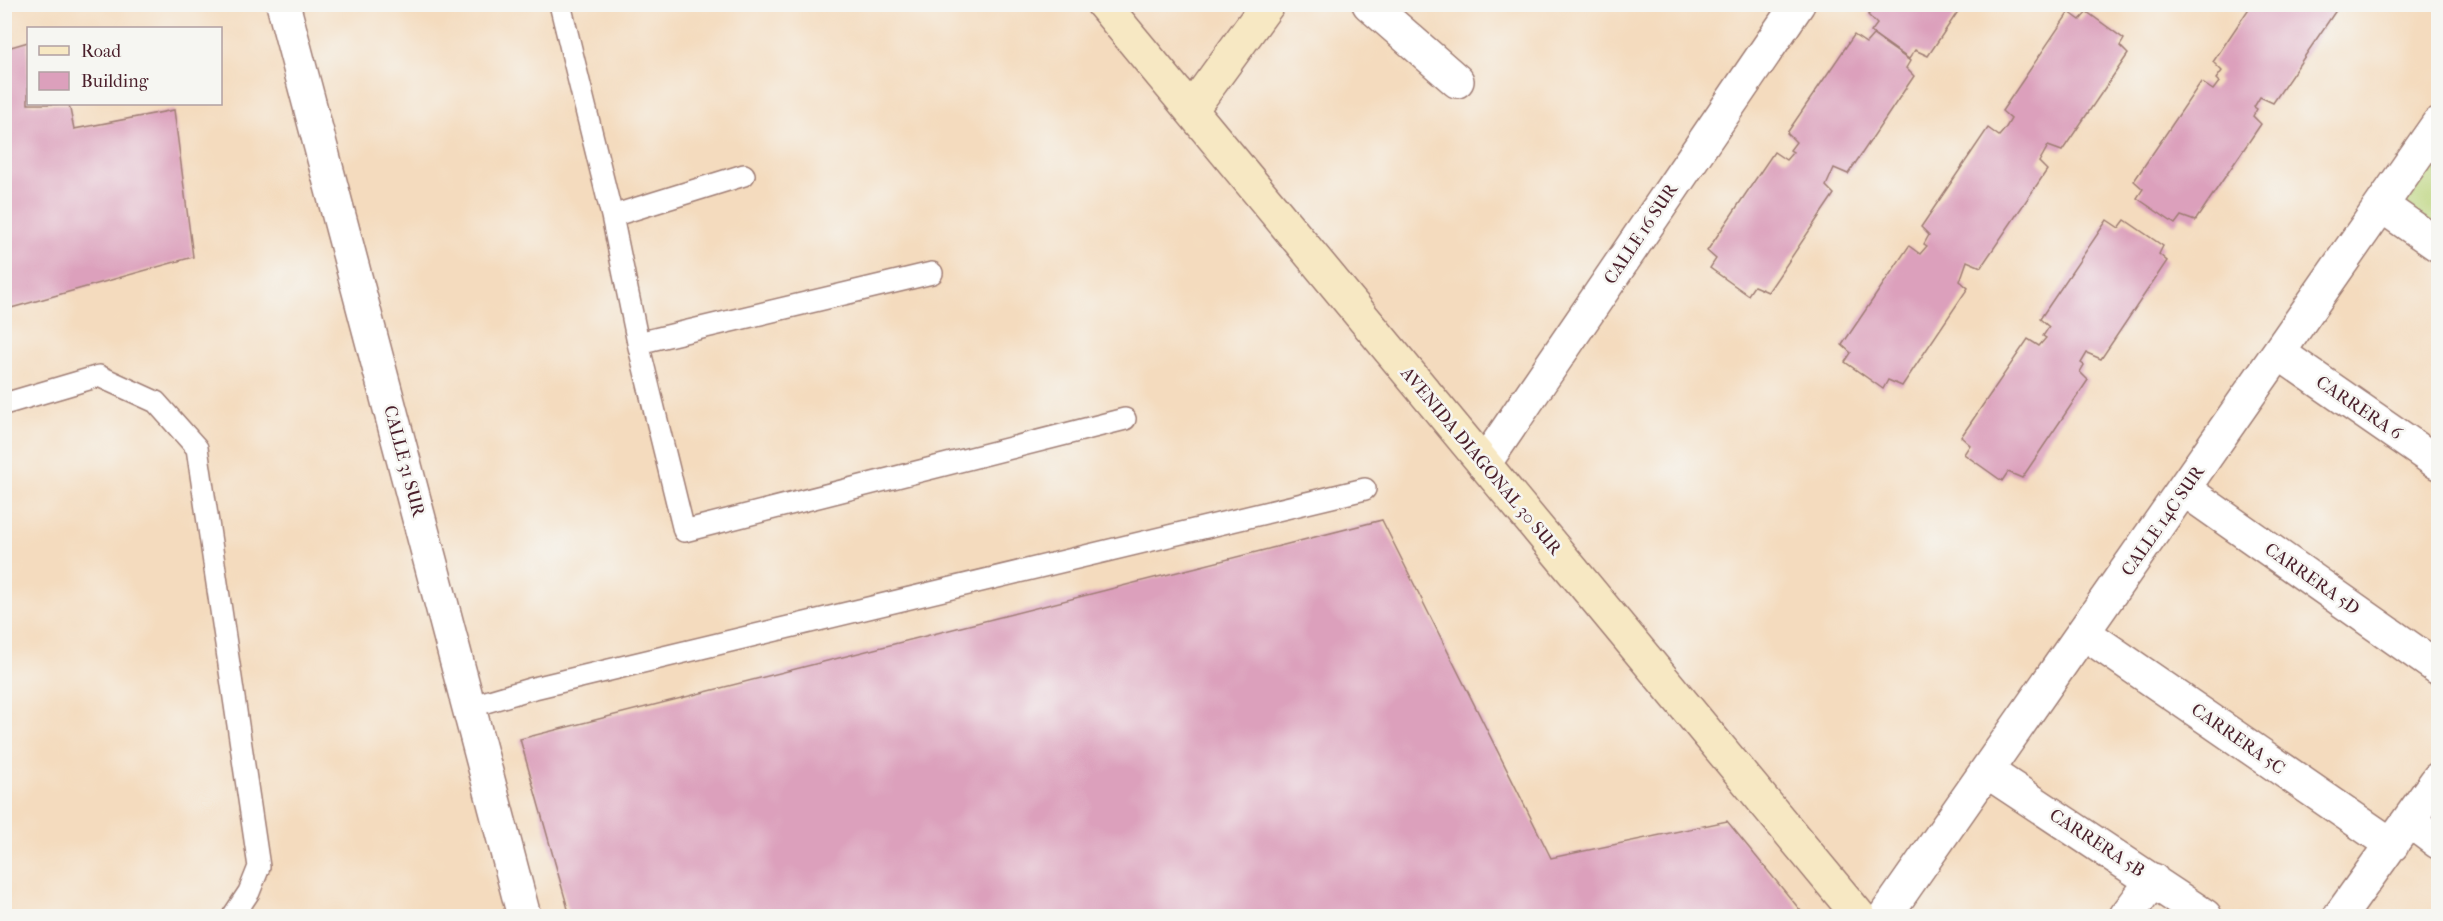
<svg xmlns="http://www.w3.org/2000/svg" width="2443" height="921" font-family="'IM FELL French Canon',serif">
  <rect width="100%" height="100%" fill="#f6f6f2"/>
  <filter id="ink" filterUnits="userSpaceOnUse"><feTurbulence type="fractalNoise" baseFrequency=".0167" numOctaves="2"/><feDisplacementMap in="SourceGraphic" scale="12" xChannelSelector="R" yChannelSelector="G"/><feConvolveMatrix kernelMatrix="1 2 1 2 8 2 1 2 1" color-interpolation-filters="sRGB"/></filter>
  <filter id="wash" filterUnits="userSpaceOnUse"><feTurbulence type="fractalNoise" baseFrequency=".008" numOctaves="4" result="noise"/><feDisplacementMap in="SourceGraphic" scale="24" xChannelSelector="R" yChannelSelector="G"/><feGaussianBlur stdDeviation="1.35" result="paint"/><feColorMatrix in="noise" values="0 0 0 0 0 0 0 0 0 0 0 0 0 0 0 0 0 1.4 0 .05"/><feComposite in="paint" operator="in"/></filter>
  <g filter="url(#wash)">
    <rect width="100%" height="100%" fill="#f4dbbe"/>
    <!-- grass -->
    <path fill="#b9d378" stroke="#827952" stroke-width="1.5" d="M2438,124V245L2382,206Z"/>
    <g id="blocks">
      <!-- building -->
      <path fill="#dca0bc" d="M1876,4H1963L1928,56L1915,50L1909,59L1871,32L1877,24L1868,15Z
        M2252,4L2339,6L2273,103L2260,97L2254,107L2257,109L2253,116L2261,124L2195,221L2181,216L2175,224L2137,198L2143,189L2134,181L2201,82L2213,90L2219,82L2216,79L2222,71L2213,62Z
        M2069,12L2080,20L2087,12L2124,39L2120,46L2128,54L2062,151L2048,146L2039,162L2047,170L1981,267L1967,261L1960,281L1968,288L1902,386L1888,380L1883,389L1845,362L1851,353L1842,345L1909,246L1920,254L1927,246L1924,244L1929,235L1921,227L1988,128L1999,136L2005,129L2011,119L2002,111Z
        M1854,35L1866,43L1873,35L1910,61L1906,68L1914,76L1848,174L1834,168L1826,186L1834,194L1768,292L1754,286L1748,295L1710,268L1716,259L1707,251L1774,152L1786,160L1793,152L1790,150L1796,142L1787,133Z
        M28,42V104H69L74,129L174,110L193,257L4,310V49Z
        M2107,220L2119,228L2125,220L2163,246L2159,254L2167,261L2101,359L2087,353L2081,363L2084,365L2080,372L2088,380L2022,478L2008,472L2002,481L1964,454L1970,445L1961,437L2028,339L2039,346L2046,338L2043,336L2049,327L2040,319Z
        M1382,520L1551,858L1727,821L1805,916H570L520,739Z"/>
    </g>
  </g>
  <g filter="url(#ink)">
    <use href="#blocks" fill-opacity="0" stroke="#9f7d74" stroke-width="1.5"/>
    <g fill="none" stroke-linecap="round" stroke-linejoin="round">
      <!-- lane casing -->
      <g stroke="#9f7d74" stroke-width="24">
        <path id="lane" d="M560,4L612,216L638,343L684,531L1125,419
          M612,216L744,175
          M638,343L932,273
          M4,404L99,376L156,402L197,448L259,867L249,892L233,916
          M469,707L530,689L1365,489"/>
      </g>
      <!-- street casing -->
      <g stroke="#9f7d74" stroke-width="36">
        <path id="street" d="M283,4L524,916
          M1369,4L1457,81
          M2382,206L2438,245
          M2279,353L2438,463
          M1484,464L1798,4
          M2185,490L2438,668
          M2084,633L2392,845
          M1988,772L2205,916
          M2410,821L2438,842
          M1885,916L2438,124
          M2126,916L2153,880
          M2340,916L2438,779"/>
      </g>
      <!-- secondary casing -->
      <g stroke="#9f7d74" stroke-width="36">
        <path id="secondary" d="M1103,4L1859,916
          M1191,110L1268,4"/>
      </g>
      <!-- lane -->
      <use href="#lane" stroke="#fff" stroke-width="21"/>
      <!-- street -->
      <use href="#street" stroke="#fff" stroke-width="33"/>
      <!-- secondary -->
      <use href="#secondary" stroke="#f7e8c3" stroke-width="33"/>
    </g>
  </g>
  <g text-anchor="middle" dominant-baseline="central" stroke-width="5" stroke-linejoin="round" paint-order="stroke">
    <!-- street labels -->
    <g font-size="18" fill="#4a1f2b" stroke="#f6f6f2">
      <text transform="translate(1641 234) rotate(-56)">CALLE 16 SUR</text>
      <text transform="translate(2359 408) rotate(34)">CARRERA 6</text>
      <text transform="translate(404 461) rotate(75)">CALLE 31 SUR</text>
      <text transform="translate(1481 461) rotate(50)">AVENIDA DIAGONAL 30 SUR</text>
      <text transform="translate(2163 521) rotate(-55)">CALLE 14C SUR</text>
      <text transform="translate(2312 579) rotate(35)">CARRERA 5D</text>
      <text transform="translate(2238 739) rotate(35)">CARRERA 5C</text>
      <text transform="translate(2097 843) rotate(33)">CARRERA 5B</text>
    </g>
  </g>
  <!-- margin -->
  <rect width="2443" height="921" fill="none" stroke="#f6f6f2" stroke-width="24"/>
  <!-- legend -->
  <rect x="27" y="27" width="195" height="78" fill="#f6f6f2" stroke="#b1a0a2" stroke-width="1.5"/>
  <rect x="39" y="46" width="30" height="9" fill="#f7e8c3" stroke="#b1a0a2" stroke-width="1.5"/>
  <text x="81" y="57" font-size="18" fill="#4a1f2b">Road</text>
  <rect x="39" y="72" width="30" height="18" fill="#dca0bc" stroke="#b1a0a2" stroke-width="1.5"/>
  <text x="81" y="87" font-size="18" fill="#4a1f2b">Building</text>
</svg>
